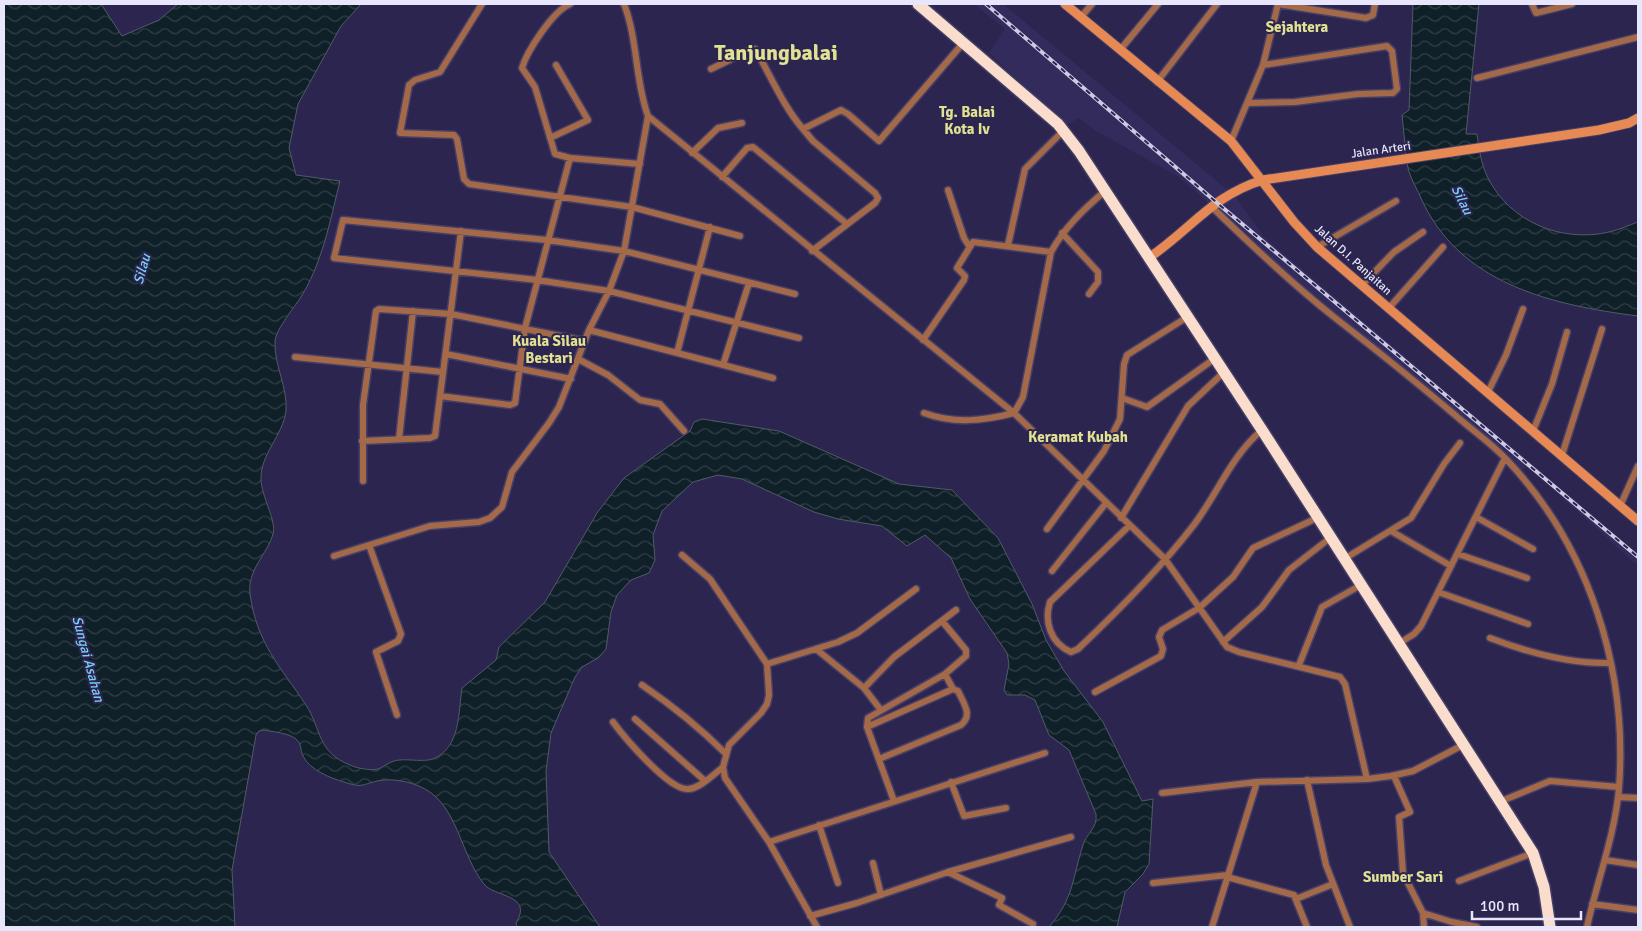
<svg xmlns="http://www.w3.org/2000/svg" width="1642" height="931" font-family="Signika,sans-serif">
  <defs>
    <pattern id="water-waves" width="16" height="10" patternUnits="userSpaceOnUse" patternTransform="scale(1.25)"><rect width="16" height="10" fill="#0f2028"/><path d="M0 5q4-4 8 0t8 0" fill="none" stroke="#324048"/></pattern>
  </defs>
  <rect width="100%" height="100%" fill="#2c254f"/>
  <!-- built -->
  <path fill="#342b5d" d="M974,4H1003L1235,196L1264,237L1638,554V566L1527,466L1518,475L1179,177L1096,131L1079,118L1067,125L989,53L1005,29Z"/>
  <!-- water -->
  <path fill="url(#water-waves)" stroke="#505b68" d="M4,4H101L122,36L159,20L178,4H361L341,26L298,104L289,148L296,175L340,181C330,221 322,265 299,300C292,310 275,331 275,342C274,365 288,388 286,411C283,435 260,455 261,479C261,496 277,521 273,534C267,555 247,570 250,594C257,644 280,666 306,705C322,730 317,752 350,765C356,768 371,771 378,769C385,766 392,760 400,760C409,759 424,762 433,759C461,747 458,713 462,688L496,660L499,647L545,602L597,513L624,478L690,431L694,422L702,419L779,431L899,484L952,490L998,538L1032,604L1046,640L1064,671L1103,722L1142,801L1153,799L1149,864L1143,874L1125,892L1117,927H1049C1074,898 1072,879 1083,845C1086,834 1098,828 1096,814L1069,750L1049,735L1035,700L1025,695H1007L1004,690L1009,664L1007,653L970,599L951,558L925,535L907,546L882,526L838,519L814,512L742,479L718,475L693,482L662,511L653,535L655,560L649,573L631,580L617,595L611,612L606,649L598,658L582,667L575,677L551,733L546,771L549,852L600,927H517L516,923C534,894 493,897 484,884C461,856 458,807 425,789C410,781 392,778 377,781C361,785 362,788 344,782C330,778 310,770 303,756C300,750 302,744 296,739C289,733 273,732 264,730L259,731L256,735L232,870L235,927H4Z
    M1413,4H1479L1466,134H1477C1479,149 1481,164 1488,178C1510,222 1562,243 1609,232C1619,230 1629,225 1638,222V316C1552,305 1458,284 1420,196C1416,187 1410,177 1408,168C1405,151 1404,132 1402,115L1409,110Z"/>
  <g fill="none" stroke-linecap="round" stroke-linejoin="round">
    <!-- street casing -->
    <g stroke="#464067" stroke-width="9">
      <path id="street" d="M482,4L440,72L415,80L409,85L400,133L454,135L457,139L464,179L469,184L632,207L740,236
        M570,4C553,11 527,51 522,68L535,87L555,154L570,158L640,164
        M624,4C638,40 635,81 648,116L1014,413L1165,559L1227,647L1239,652L1340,677L1345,684L1367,779
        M1278,4L1366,18L1373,15L1375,4
        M1532,4L1536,13L1572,4
        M1081,17L1092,4
        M1120,50L1158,4
        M711,69L752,49H755C771,76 783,106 803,129
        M1477,78L1638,37
        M1157,82L1217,4
        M1248,103L1295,102L1358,94L1393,93L1397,89L1392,51L1387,46L1263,65
        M550,138L588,120L556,65
        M1231,141L1263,65L1278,4
        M692,153L718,128L742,123
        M722,177L747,148L753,147L847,224
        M948,190L964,238L969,246
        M1211,206C1250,244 1291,283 1334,317C1375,349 1415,381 1455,415C1472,430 1491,443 1506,459C1589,546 1628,669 1619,788C1615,835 1597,881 1587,927
        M1062,233L1098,272V282L1089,294
        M1008,245L1025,169L1064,130
        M1317,247L1396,201
        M812,251L875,203L878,198L875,193L813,141L803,129L841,110L848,114L879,141L964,42
        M1362,285L1394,252L1423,232
        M795,294L624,251L547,240L343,220L334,258L537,280L609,291L799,338
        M1388,309L1443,247
        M589,330L773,378
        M923,340L964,280L965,276L957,268L973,242L1051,252
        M677,353L710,227
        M446,354L571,379
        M295,357L443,372
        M578,359L608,375L640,400L660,404L684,431
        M723,365L749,283
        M1488,392L1506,355L1523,309
        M440,396L510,405L515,403L525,328L570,158
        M1122,398L1147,407L1214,359
        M924,413C954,424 983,421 1014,413L1023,397L1051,252C1064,228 1084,209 1105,191
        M1533,431L1552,384L1567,332
        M399,439L413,311
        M362,441L430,438L435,436L461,231
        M1562,455L1602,329
        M363,481V405L376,311L379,309L451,314L585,341
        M1620,506L1638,466
        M1476,517L1533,549
        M1121,518L1188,406L1224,372
        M1130,525L1050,602C1044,621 1050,643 1071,652L1078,649C1118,611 1159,570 1193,526C1217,495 1231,456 1262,430
        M1047,529L1104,451L1120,419L1124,364L1127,355L1189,316
        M1391,531L1451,566
        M369,545L401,634L398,641L376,652L397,715
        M1458,554L1527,578
        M682,555L710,579L767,664L769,695L767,704L761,713L729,745L723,767L725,778L769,842L817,927
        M334,556L430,526L479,522L490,518L502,507L512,472L549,423L559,407L589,330L609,291L624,251L648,116
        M1344,559L1411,518L1444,464L1460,443
        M1052,571L1106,503
        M1438,592L1528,624
        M1490,638C1529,653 1569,664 1611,663
        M1223,642L1262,607L1289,570L1330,538
        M1398,644L1414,634L1421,626L1505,458
        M816,649L864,688L880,709
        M767,664L838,642L857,633L916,589
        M1299,665L1322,607L1361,585
        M945,674L953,689
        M642,685C673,706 699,727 725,753
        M864,688L894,657L956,610
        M1095,692L1161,656L1163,649L1159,637L1162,630L1199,608L1233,577L1253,548L1317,518
        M635,719L704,780
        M613,722C624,737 668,789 687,789C698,790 714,774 723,767
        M867,727L953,689L958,691C964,704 973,715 961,725L879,759
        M1394,776L1410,812L1399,817L1403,873L1423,913L1452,922L1477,927
        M1307,780L1326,865L1350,927
        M951,782L964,816L1006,808
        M1162,793L1257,782L1367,779L1391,776L1413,771L1463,745
        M1618,797L1638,798
        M894,801L867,727L868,718L945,674L966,656V650L942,621
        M1499,802L1550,781L1619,787
        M819,825L838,883
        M769,842L1045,753
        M1605,860L1638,865
        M873,863L881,895
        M948,872L1002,898L999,905L1033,924
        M1227,877L1294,895L1307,927
        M1459,881L1533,853
        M1153,883L1228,875
        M1296,899L1333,884
        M1592,904L1638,910
        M1423,913L1424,927
        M810,916L857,903L948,872L1071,837
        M1212,927L1257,782"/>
    </g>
    <!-- secondary casing -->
    <g stroke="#464067" stroke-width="11">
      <path id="secondary" d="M1065,4L1231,141L1294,222L1317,247L1638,521
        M1150,257C1191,229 1213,195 1263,180L1599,130L1629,123L1638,118"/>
    </g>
    <!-- highway casing -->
    <g stroke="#464067" stroke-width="14">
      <path id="highway" d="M918,4L1058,124L1079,151L1262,430L1533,853L1544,887L1550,927"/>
    </g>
    <!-- street -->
    <use href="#street" stroke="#a46949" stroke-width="6"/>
    <!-- secondary -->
    <use href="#secondary" stroke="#e78954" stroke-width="9"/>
    <!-- highway -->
    <use href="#highway" stroke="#fbddce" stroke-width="11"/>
    <!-- rail casing -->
    <g stroke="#cdcbe4" stroke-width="4">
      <path id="rail" d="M986,4L1216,202L1638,557"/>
    </g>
    <!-- rail -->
    <use href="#rail" stroke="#2c254f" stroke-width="2" stroke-dasharray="5.5" stroke-linecap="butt"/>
  </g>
  <g text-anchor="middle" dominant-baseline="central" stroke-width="4" stroke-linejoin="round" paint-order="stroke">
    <!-- street labels -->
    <g font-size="12" fill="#e7e6fc" stroke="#2c254f">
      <text transform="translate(1381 150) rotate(-8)">Jalan Arteri</text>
      <text transform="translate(1353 260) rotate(42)">Jalan D.I. Panjaitan</text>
    </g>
    <!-- water labels -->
    <g font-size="14" font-style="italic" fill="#79cff6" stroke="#2c254f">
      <text transform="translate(1462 200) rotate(64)">Silau</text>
      <text transform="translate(142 269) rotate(-74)">Silau</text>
      <text transform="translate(88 659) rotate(75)">Sungai Asahan</text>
    </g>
    <!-- quarter labels -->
    <g font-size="15" font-weight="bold" fill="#e0e192" stroke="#2c254f">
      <text x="1297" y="27">Sejahtera</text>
      <text x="967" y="112">Tg. Balai<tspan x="967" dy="17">Kota Iv</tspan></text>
      <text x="549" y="341">Kuala Silau<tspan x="549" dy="17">Bestari</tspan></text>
      <text x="1078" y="437">Keramat Kubah</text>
      <text x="1403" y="877">Sumber Sari</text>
    </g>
    <!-- town labels -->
    <g font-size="22" font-weight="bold" fill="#e0e192" stroke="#2c254f">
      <text x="776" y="52">Tanjungbalai</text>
    </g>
  </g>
  <!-- border -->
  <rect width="1642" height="931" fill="none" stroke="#e7e6fc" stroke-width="10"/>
  <!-- scale -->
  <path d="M1472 911v8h109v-8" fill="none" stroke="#e7e6fc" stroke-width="2.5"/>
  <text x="1480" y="911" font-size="15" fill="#e7e6fc" stroke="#2c254f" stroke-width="4" paint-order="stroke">100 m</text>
</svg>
